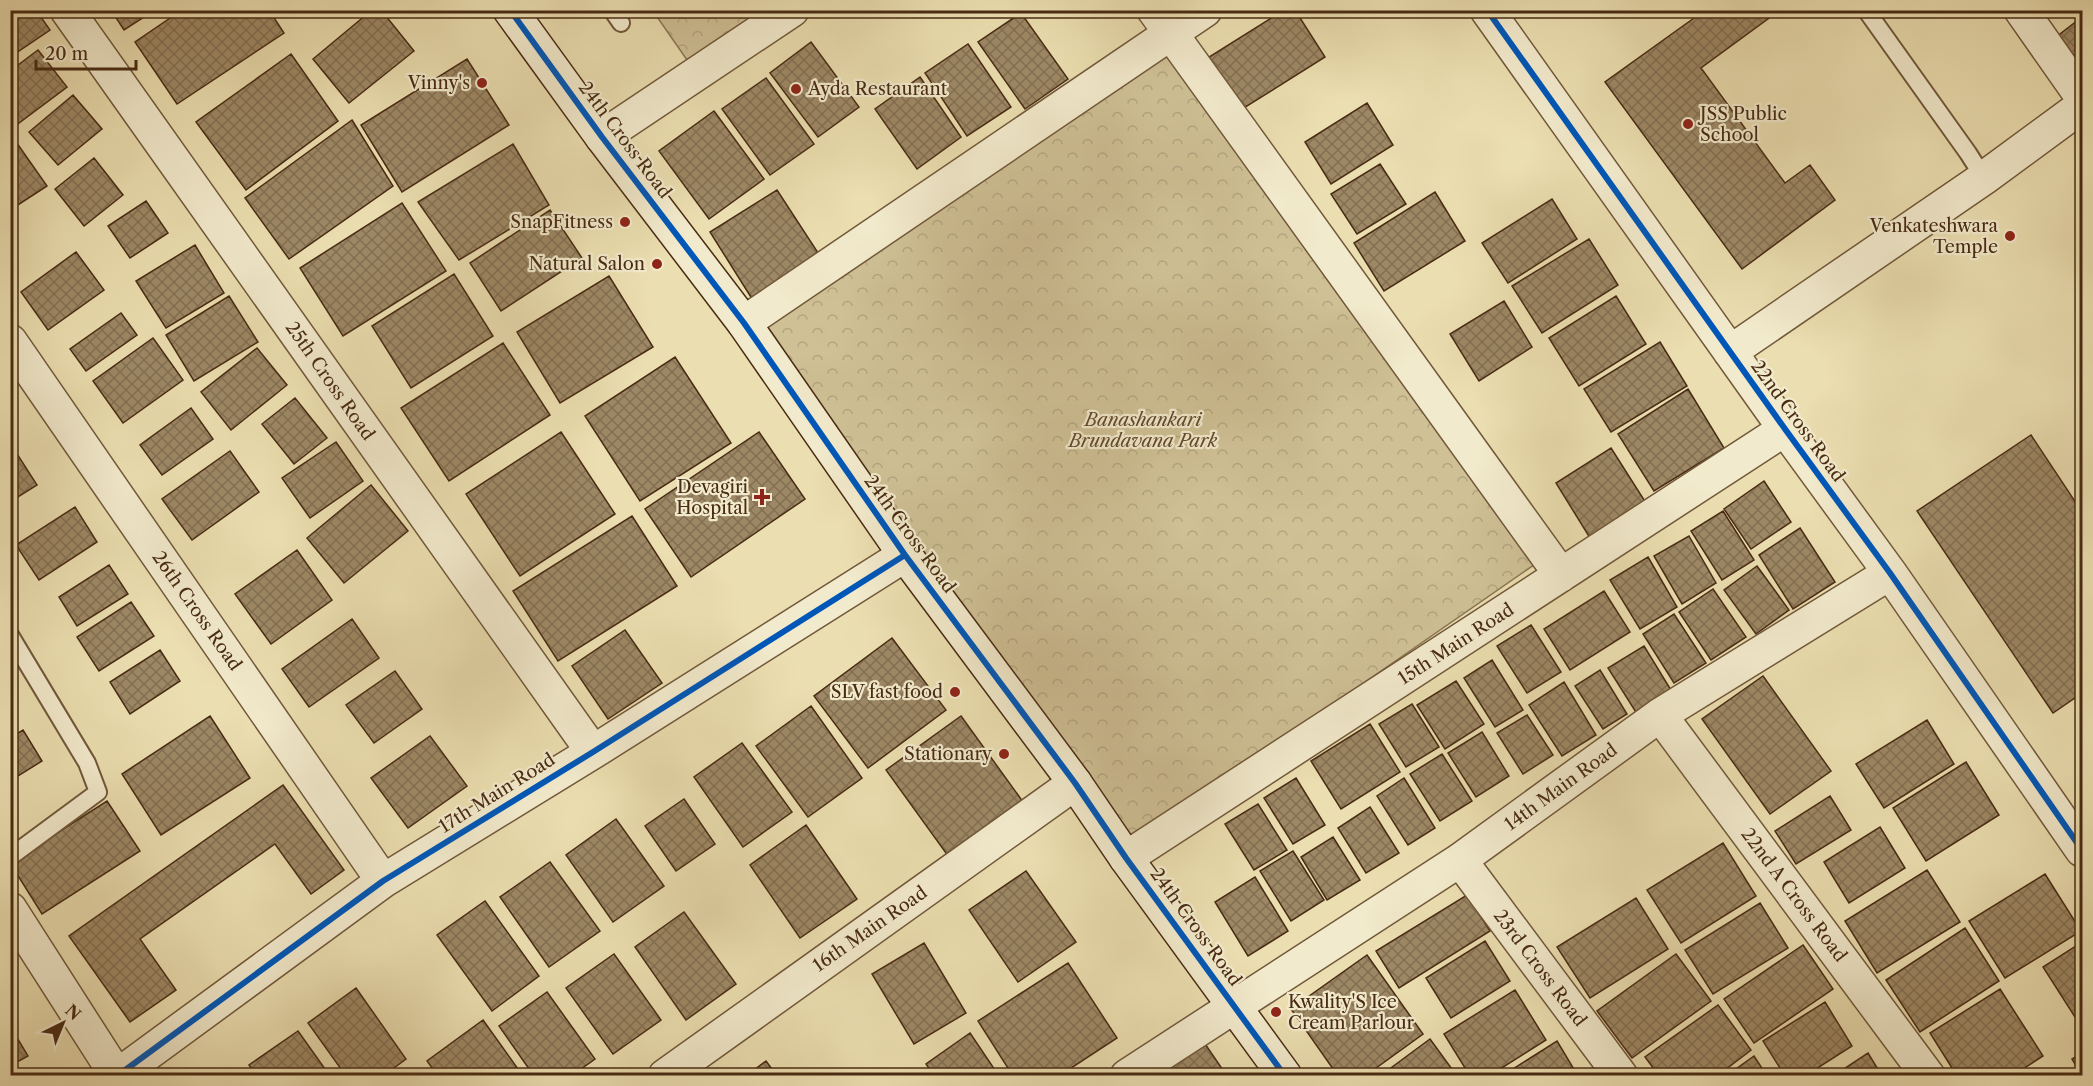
<svg xmlns="http://www.w3.org/2000/svg" width="2093" height="1086" font-family="'Libre Caslon Text',serif">
  <defs>
    <pattern id="park-crowns" width="20" height="18" patternUnits="userSpaceOnUse" patternTransform="scale(1.5)"><rect width="20" height="18" fill="#cfc095"/><path d="M2 6a3 3 0 1 1 6 0M12 15a3 3 0 1 1 6 0" fill="none" stroke="#b3a580"/></pattern>
    <pattern id="building-cross-hatch" width="8" height="8" patternUnits="userSpaceOnUse" patternTransform="scale(1.5)"><rect width="8" height="8" fill="#9d8865"/><path d="M0 0l8 8M0 8l8-8" fill="none" stroke="#826f52"/></pattern>
  </defs>
  <rect width="100%" height="100%" fill="#ebdeb0"/>
  <filter id="stains"><feTurbulence type="fractalNoise" baseFrequency=".00333" numOctaves="4"/><feColorMatrix values="0 0 0 0 .2 0 0 0 0 .09 0 0 0 0 .02 0 0 0 .5 -.17"/></filter>
  <radialGradient id="worn" r=".72"><stop offset=".6" stop-color="#630" stop-opacity="0"/><stop offset="1" stop-color="#630" stop-opacity=".3"/></radialGradient>
  <!-- park -->
  <path fill="url(#park-crowns)" stroke="#8c7654" stroke-width="1.5" d="M653,11H760L687,60Z
    M1171,37L1538,562L1129,846L763,322Z"/>
  <!-- building -->
  <path fill="url(#building-cross-hatch)" stroke="#482b13" stroke-width="1.5" d="M10,10H36L50,30L10,57Z
    M111,10H155L124,30Z
    M182,10H269L284,33L177,104L135,42Z
    M372,10H381L414,51L349,103L313,59Z
    M1284,10H1295L1325,57L1239,111L1206,59Z
    M1698,10H1780L1701,68L1785,183L1810,165L1835,200L1742,269L1605,82L1701,13Z
    M1021,13L1068,79L1025,109L978,42Z
    M2082,17V82L2051,41Z
    M811,42L859,107L818,137L770,73Z
    M968,44L1011,107L967,136L925,73Z
    M38,50L67,87L11,129L10,71Z
    M291,54L338,121L246,190L196,122Z
    M467,59L509,125L402,192L361,125Z
    M920,77L961,137L917,169L875,109Z
    M766,78L814,144L770,175L722,109Z
    M73,95L102,129L58,165L29,132Z
    M1367,103L1393,145L1331,184L1305,142Z
    M714,111L764,179L709,219L659,151Z
    M352,120L393,186L289,259L245,198Z
    M14,139L47,186L10,210V141Z
    M513,144L549,205L459,260L418,202Z
    M94,158L123,195L84,226L55,189Z
    M1380,164L1406,204L1357,234L1331,194Z
    M777,190L822,259L754,302L710,232Z
    M1435,192L1465,241L1384,291L1354,243Z
    M1552,199L1577,239L1508,283L1482,243Z
    M146,201L168,233L130,258L108,226Z
    M402,203L446,271L343,336L300,268Z
    M550,210L582,258L501,311L470,263Z
    M1589,239L1618,285L1542,333L1512,286Z
    M195,245L224,293L166,328L136,281Z
    M76,252L104,290L48,330L21,292Z
    M454,274L493,336L411,388L372,326Z
    M609,276L653,347L560,403L517,332Z
    M229,296L258,342L194,381L166,335Z
    M1616,296L1646,344L1579,386L1549,338Z
    M1504,301L1532,347L1479,381L1450,334Z
    M121,313L137,335L86,371L70,349Z
    M153,338L183,380L123,423L93,381Z
    M1660,342L1687,386L1611,432L1584,389Z
    M503,343L550,415L449,481L401,408Z
    M257,348L287,385L231,430L201,392Z
    M675,357L731,443L640,501L585,416Z
    M1688,389L1724,448L1654,491L1618,434Z
    M295,398L327,438L294,464L262,424Z
    M191,408L213,439L162,475L140,445Z
    M561,432L615,514L520,576L466,494Z
    M759,432L805,499L691,577L645,509Z
    M2031,435L2082,512V693L2053,713L1917,511Z
    M336,442L363,481L310,518L282,478Z
    M10,443L37,485L10,502Z
    M1611,448L1646,503L1590,538L1556,483Z
    M230,451L259,492L192,540L162,499Z
    M1764,481L1791,522L1751,549L1724,509Z
    M371,485L408,531L344,583L307,538Z
    M75,507L97,542L39,580L16,545Z
    M1723,511L1754,560L1722,580L1691,531Z
    M632,516L677,586L558,661L513,591Z
    M1800,528L1835,582L1793,609L1759,555Z
    M1689,536L1716,583L1682,604L1654,556Z
    M297,550L332,600L271,644L235,594Z
    M1648,557L1677,607L1640,629L1610,580Z
    M109,565L128,594L77,626L59,597Z
    M1757,566L1789,610L1756,634L1724,590Z
    M1713,589L1746,637L1711,660L1679,612Z
    M1604,591L1630,632L1570,670L1544,629Z
    M131,602L154,636L99,671L77,637Z
    M1674,614L1706,663L1674,683L1643,634Z
    M352,619L379,658L309,707L282,669Z
    M1531,625L1561,672L1527,693L1497,646Z
    M625,630L662,683L608,719L572,666Z
    M892,638L946,710L868,768L814,696Z
    M1644,646L1674,695L1639,717L1608,668Z
    M160,650L180,681L130,714L110,682Z
    M1492,660L1523,710L1495,727L1464,678Z
    M1600,670L1627,714L1603,729L1575,686Z
    M395,671L422,709L374,743L346,705Z
    M1763,676L1831,771L1770,814L1702,719Z
    M1456,681L1484,724L1445,749L1417,705Z
    M1564,682L1596,735L1562,756L1529,705Z
    M1412,704L1439,747L1406,767L1379,724Z
    M811,706L862,778L808,817L756,746Z
    M1527,715L1553,755L1523,774L1497,733Z
    M210,716L250,778L161,835L122,774Z
    M961,716L1026,806L951,860L886,770Z
    M1927,720L1954,764L1884,808L1856,764Z
    M1370,724L1400,772L1341,809L1311,761Z
    M23,730L42,761L10,781V738Z
    M1482,732L1509,776L1476,797L1448,753Z
    M430,736L467,786L408,828L371,778Z
    M742,743L792,812L743,847L694,777Z
    M1442,754L1472,801L1440,821L1410,774Z
    M1966,762L1999,815L1926,861L1893,808Z
    M1296,778L1325,825L1293,844L1264,798Z
    M1404,778L1435,828L1408,845L1377,796Z
    M283,785L344,870L311,894L275,844L140,939L176,990L130,1022L69,936Z
    M1830,796L1851,830L1796,864L1775,831Z
    M684,799L715,844L676,871L645,826Z
    M107,801L140,851L42,914L10,863Z
    M1258,804L1287,850L1254,870L1225,824Z
    M1370,807L1399,853L1366,873L1338,828Z
    M616,819L664,886L613,922L566,855Z
    M806,825L857,899L800,938L750,865Z
    M1880,827L1905,868L1849,903L1824,862Z
    M1333,837L1360,880L1327,900L1301,857Z
    M1723,843L1756,896L1681,943L1647,890Z
    M1293,851L1324,900L1291,921L1260,871Z
    M550,862L600,931L549,967L500,897Z
    M1927,870L1960,922L1877,973L1845,921Z
    M1026,871L1076,942L1018,982L969,910Z
    M2045,874L2081,931L2005,978L1969,921Z
    M1255,877L1288,931L1248,956L1215,902Z
    M1467,895L1490,931L1399,988L1376,951Z
    M1636,898L1668,949L1590,998L1557,947Z
    M485,901L539,976L492,1011L437,935Z
    M1760,903L1788,948L1713,994L1685,950Z
    M684,912L736,984L686,1020L635,947Z
    M1965,928L1999,981L1920,1032L1886,980Z
    M1485,941L1510,981L1451,1018L1426,978Z
    M2082,942V1028L2043,967Z
    M924,943L966,1013L914,1044L872,974Z
    M1803,945L1833,989L1754,1043L1724,999Z
    M614,954L661,1020L613,1054L566,988Z
    M1676,954L1711,1001L1632,1058L1597,1011Z
    M1367,955L1423,1034L1365,1076H1338L1291,1009Z
    M1068,963L1117,1038L1059,1076H1013L978,1021Z
    M356,988L406,1059L383,1076H346L308,1023Z
    M2000,989L2043,1056L2012,1076H1957L1930,1033Z
    M1515,990L1546,1040L1489,1076H1470L1444,1034Z
    M547,992L595,1059L571,1076H534L499,1026Z
    M1825,1002L1852,1046L1805,1076H1785L1763,1041Z
    M1718,1005L1751,1050L1717,1076H1659L1645,1057Z
    M483,1020L523,1076H438L427,1061Z
    M10,1026L28,1056L10,1066Z
    M298,1031L330,1076H256L249,1065Z
    M970,1033L999,1076H934L926,1064Z
    M1201,1038L1227,1076H1148Z
    M1430,1039L1457,1076H1380Z
    M1557,1041L1578,1076H1502Z
    M1868,1053L1882,1076H1833Z
    M2082,1053V1076L2072,1059Z
    M1754,1056L1767,1076H1726Z
    M766,1061L777,1076H746Z"/>
  <g fill="none" stroke-linecap="round" stroke-linejoin="round">
    <!-- lane casing -->
    <g stroke="#71583a" stroke-width="20">
      <path id="lane" d="M612,10L621,23
        M1866,10L1968,153L1984,178
        M10,635L87,763L98,792L10,857"/>
    </g>
    <!-- street casing -->
    <g stroke="#71583a" stroke-width="36">
      <path id="street" d="M67,10L593,752
        M1154,10L1561,575
        M1487,10L1785,429L1890,573L2082,850
        M2021,10L2082,97
        M602,137L792,10
        M744,323L1205,10
        M10,341L383,881
        M1730,352L1984,178L2082,106
        M1660,715L1928,1076
        M1126,858L1785,429
        M1460,860L1621,1076
        M10,909L117,1076
        M117,1076L383,881L593,752L905,555
        M665,1076L1075,783
        M1127,1076L1460,860L1660,715L1890,573"/>
    </g>
    <!-- secondary casing -->
    <g stroke="#482b13" stroke-width="36">
      <path id="secondary" d="M510,10L602,137L744,323L905,555L1075,783L1126,858L1285,1076"/>
    </g>
    <!-- lane -->
    <use href="#lane" stroke="#f2eacc" stroke-width="16"/>
    <!-- street -->
    <use href="#street" stroke="#f2eacc" stroke-width="33"/>
    <!-- secondary -->
    <use href="#secondary" stroke="#f2eacc" stroke-width="33"/>
    <!-- cycleway casing -->
    <g stroke="#f2eacc" stroke-width="10">
      <path id="cycleway" d="M510,10L602,137L744,323L905,555L1075,783L1126,858L1285,1076
        M1487,10L1785,429L1890,573L2082,850
        M117,1076L383,881L593,752L905,555"/>
    </g>
    <!-- cycleway -->
    <use href="#cycleway" stroke="#0057b8" stroke-width="6"/>
  </g>
  <!-- markers -->
  <g fill="#8f2418" stroke="#f2eacc" stroke-width="2">
    <circle cx="482" cy="83" r="6"/>
    <circle cx="796" cy="89" r="6"/>
    <circle cx="1688" cy="124" r="6"/>
    <circle cx="625" cy="222" r="6"/>
    <circle cx="2010" cy="236" r="6"/>
    <circle cx="657" cy="264" r="6"/>
    <path d="M759 488h6v6h6v6h-6v6h-6v-6h-6v-6h6z"/>
    <circle cx="955" cy="692" r="6"/>
    <circle cx="1004" cy="754" r="6"/>
    <circle cx="1276" cy="1012" r="6"/>
  </g>
  <g text-anchor="middle" dominant-baseline="central" stroke-width="4.5" stroke-linejoin="round" paint-order="stroke">
    <!-- poi labels -->
    <g font-size="18" fill="#482b13" stroke="#f2eacc" text-anchor="end">
      <text x="470" y="83">Vinny's</text>
      <text x="808" y="89" text-anchor="start">Ayda Restaurant</text>
      <text x="1700" y="114" text-anchor="start">JSS Public<tspan x="1700" dy="21">School</tspan></text>
      <text x="613" y="222">SnapFitness</text>
      <text x="1998" y="226">Venkateshwara<tspan x="1998" dy="21">Temple</tspan></text>
      <text x="645" y="264">Natural Salon</text>
      <text x="748" y="487">Devagiri<tspan x="748" dy="21">Hospital</tspan></text>
      <text x="943" y="692">SLV fast food</text>
      <text x="992" y="754">Stationary</text>
      <text x="1288" y="1002" text-anchor="start">Kwality'S Ice<tspan x="1288" dy="21">Cream Parlour</tspan></text>
    </g>
    <!-- street labels -->
    <g font-size="18" fill="#482b13" stroke="#f2eacc">
      <text transform="translate(625 140) rotate(53)">24th Cross Road</text>
      <text transform="translate(330 381) rotate(55)">25th Cross Road</text>
      <text transform="translate(1798 421) rotate(54)">22nd Cross Road</text>
      <text transform="translate(910 534) rotate(54)">24th Cross Road</text>
      <text transform="translate(197 611) rotate(55)">26th Cross Road</text>
      <text transform="translate(1456 644) rotate(-33)">15th Main Road</text>
      <text transform="translate(1561 787) rotate(-36)">14th Main Road</text>
      <text transform="translate(497 793) rotate(-32)">17th Main Road</text>
      <text transform="translate(1794 895) rotate(53)">22nd A Cross Road</text>
      <text transform="translate(1196 927) rotate(54)">24th Cross Road</text>
      <text transform="translate(870 929) rotate(-35)">16th Main Road</text>
      <text transform="translate(1540 968) rotate(53)">23rd Cross Road</text>
    </g>
    <!-- park labels -->
    <g font-size="18" font-style="italic" fill="#63492d" stroke="#f2eacc">
      <text x="1143" y="420">Banashankari<tspan x="1143" dy="21">Brundavana Park</tspan></text>
    </g>
  </g>
  <!-- margin -->
  <rect width="2093" height="1086" fill="none" stroke="#ebdeb0" stroke-width="36"/>
  <rect x="12" y="12" width="2069" height="1062" fill="none" stroke="#482b13" stroke-width="3"/>
  <rect x="18" y="18" width="2057" height="1050" fill="none" stroke="#482b13" stroke-width="1.5"/>
  <!-- north arrow -->
  <g transform="translate(63 1023) rotate(43)" stroke="#f2eacc" stroke-width="4.5" paint-order="stroke">
  <path d="M0-4.5L10 22L0 15L-10 22Z" fill="#482b13"/>
  <text y="-9" font-size="16" font-weight="bold" text-anchor="middle" fill="#482b13">N</text>
  </g>
  <!-- scale -->
  <path d="M36 60v9h100v-9" fill="none" stroke="#482b13" stroke-width="3"/>
  <text x="45" y="60" font-size="18" fill="#482b13" stroke="#f2eacc" stroke-width="4.5" paint-order="stroke">20 m</text>
  <rect width="100%" height="100%" filter="url(#stains)"/>
  <rect width="100%" height="100%" fill="url(#worn)"/>
</svg>
